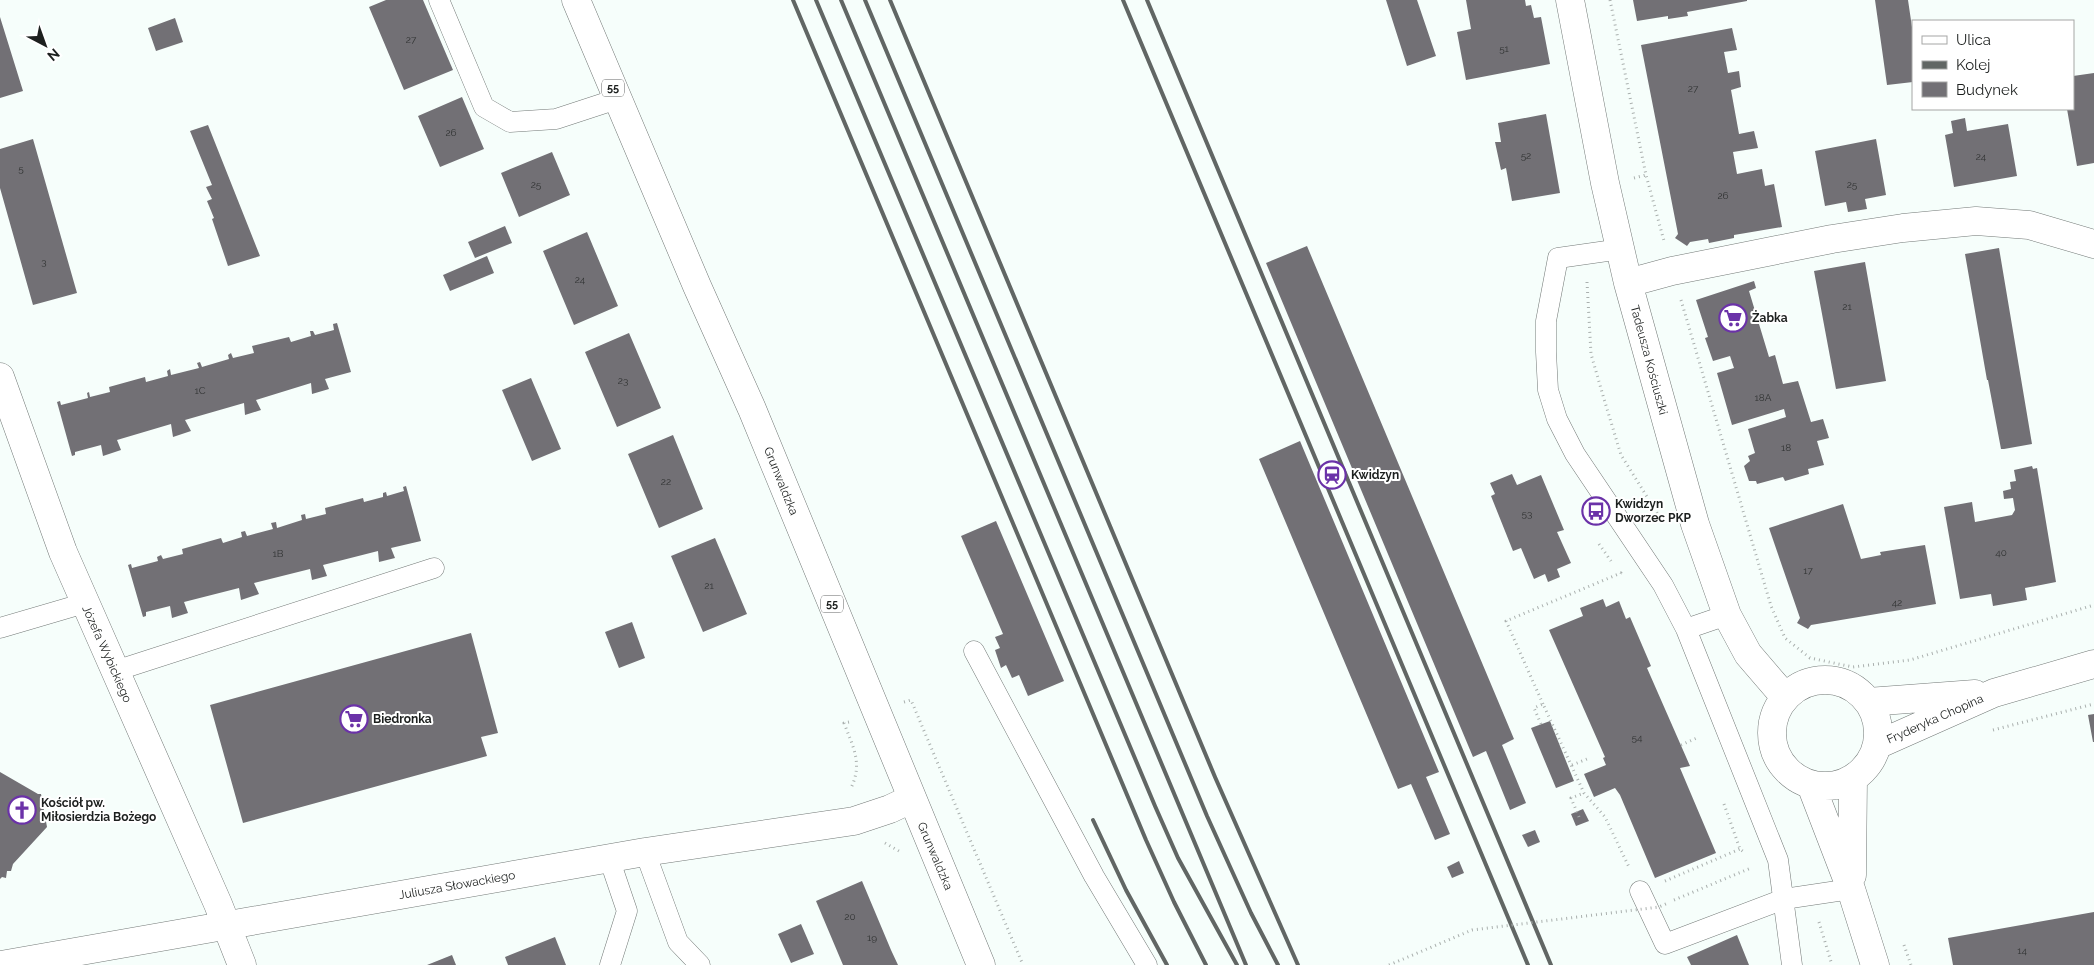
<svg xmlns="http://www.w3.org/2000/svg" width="2094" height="965" font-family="Raleway,sans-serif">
  <rect width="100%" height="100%" fill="#f6fefb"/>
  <!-- building -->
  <path fill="#727075" d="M386,0H423L453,70L404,90L369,7Z
    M1386,0H1417L1436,56L1407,66Z
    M1466,0H1525L1526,6L1531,5L1534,18L1541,17L1550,64L1466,80L1457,32L1471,29Z
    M1633,0H1747V1L1687,12L1688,16L1668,19V16L1637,21Z
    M1875,0H1908L1913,34V82L1887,85Z
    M0,17L23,91L0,98Z
    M175,18L183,42L156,51L148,28Z
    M1732,28L1737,50L1724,52L1728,73L1739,71L1741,87L1731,90L1739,134L1754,131L1758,148L1733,152L1737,174L1762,169L1765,186L1774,184L1782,227L1734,235V238L1709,243L1708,239L1690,242L1687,246L1675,238L1678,234L1641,45Z
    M2094,73V163L2077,166L2067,109H2073V76Z
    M462,97L484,149L440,167L418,116Z
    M1546,114L1560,193L1512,201L1506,168L1501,170L1495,142H1501L1498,123Z
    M1965,118L1967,131L2008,124L2017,176L1954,187L1945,135L1953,133L1951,121Z
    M208,125L260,256L228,266L212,219L214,218L207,201L212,199L206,187L212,185L190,131Z
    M33,139L77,293L33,305L0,188V149Z
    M1876,139L1886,195L1865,199L1867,209L1848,212L1846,202L1825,206L1815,151Z
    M552,152L570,195L519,217L501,173Z
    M505,226L512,243L475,258L468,242Z
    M587,232L618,306L574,325L543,251Z
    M1307,246L1514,739L1502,745L1526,803L1510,810L1486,751L1473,757L1266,263Z
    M1999,248L2032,444L2004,449H2001L1988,380H1987L1965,254Z
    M487,256L494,273L450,291L443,275Z
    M1865,262L1886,381L1836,389L1814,271Z
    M1754,281L1756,288L1749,291L1769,357L1775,355L1783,384L1798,381L1811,422L1823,419L1829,438L1817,441L1824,465L1808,469L1809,474L1785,481L1783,477L1757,484L1756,481H1749L1744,466L1750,461L1748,456L1755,453L1748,429L1786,417L1784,409L1732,425L1717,373L1734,368L1730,356L1713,361L1705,338L1708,337L1696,300Z
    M337,323L351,372L325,379L329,389L312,394L311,383L256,400L261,410L245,415L244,403L185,420L191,431L173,437L171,424L117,440L121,450L103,456L101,445L75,452V455L72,456L57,402L60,401L61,405L88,398L87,393L89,392L90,397L110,392L109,387L145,377L146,382L168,376L167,371L170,369L171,375L199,368L197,363L200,362L202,367L229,359L228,355L231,353L233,358L254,353L252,346L289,337L291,342L311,336L310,331H313L315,335L334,330L333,324Z
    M629,333L661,408L617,427L585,352Z
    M531,378L561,449L532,461L502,390Z
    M673,435L703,509L659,528L628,454Z
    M1300,441L1439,772L1426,777L1450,834L1435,840L1411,784L1398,789L1259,459Z
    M2032,466L2033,469L2037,468L2056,582L2025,588L2027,600L1993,606L1991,594L1960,599L1944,507L1972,502L1975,522L2012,515L2015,510L2013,498L2004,499L2003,491L2011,489L2010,482L2016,481L2014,470Z
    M1512,474L1517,485L1541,475L1564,530L1557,532L1571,563L1557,569L1560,577L1548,582L1545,574L1534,579L1521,548L1513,551L1491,496L1495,494L1490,483Z
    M406,486L421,541L391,548L395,558L379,562L378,551L323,565L327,576L312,580L310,569L254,583L259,594L241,600L239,588L184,602L188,613L172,618L170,606L146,612V616L143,617L128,565L131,564L132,568L158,561L157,557L161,555L163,559L183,554L182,549L221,538L223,543L242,537L241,532L245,531L247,536L273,529L271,523L276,522L277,528L302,520L301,515L305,514L306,519L326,514L325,508L363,498L364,502L383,497V493L386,492L387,496L404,491L403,487Z
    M1843,504L1861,559L1881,555L1880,552L1925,545L1936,604L1811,625L1808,629L1797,623L1800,618L1769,528Z
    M996,521L1064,681L1028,696L1019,675L1012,678L1006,665L1001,668L995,650L1000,648L995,637L1003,634L961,536Z
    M715,538L747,614L703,632L671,556Z
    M1603,599L1606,607L1619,601L1626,619L1630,617L1651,666L1647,668L1690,766L1680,768L1716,853L1655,878L1620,795L1615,788L1594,797L1584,774L1606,765L1603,758L1605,757L1549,630L1583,616L1580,608Z
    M632,622L645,658L619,668L605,632Z
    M471,633L498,733L481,737L487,756L243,823L210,705Z
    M2094,714V742H2093L2088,715Z
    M1550,721L1574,781L1556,788L1531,728Z
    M0,772L38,794H41L47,827L13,864L11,871H7L6,878L2,877L0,879Z
    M1583,809L1589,821L1576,826L1571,814Z
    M1535,830L1540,842L1528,847L1522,835Z
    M1459,861L1464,873L1452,878L1447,867Z
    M862,881L891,950L898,965H843L816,901Z
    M2094,912V965H1953L1948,938Z
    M801,924L814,954L791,963L778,934Z
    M1737,935L1749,965H1691L1687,957Z
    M555,937L566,965H508L505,957Z
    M452,955L456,965H427Z"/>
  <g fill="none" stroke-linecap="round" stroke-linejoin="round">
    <!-- service casing -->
    <g stroke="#737977" stroke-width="21">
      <path id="service" d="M439,0L484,107L510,122L556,119L617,99
        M1621,249L1558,258L1546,321V352L1548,390L1557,419L1575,454L1663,585L1686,629L1778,860L1792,965
        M0,628L85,603
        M1686,629L1727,615
        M974,651L1094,876L1147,965
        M115,671L434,568
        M645,852L678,942L700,965
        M609,858L627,911L610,965
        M1640,891L1665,944L1784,899L1851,889"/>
    </g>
    <!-- minor casing -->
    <g stroke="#737977" stroke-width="29">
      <path id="minor" d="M1570,0L1605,183L1628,283L1695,524L1727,615L1748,654L1785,697
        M1628,283L1672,271L1832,239L1903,228L1976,221L2029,225L2094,244
        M0,377L63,552L218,904L242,965
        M1772 733a53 53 0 1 1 106 0a53 53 0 1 1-106 0Z
        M1868,702L1975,694
        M1877,745L1994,693L2094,664
        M1811,785L1851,889L1875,965
        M1852,875L1853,778
        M1,965L645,852L854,821L890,809L911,799"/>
    </g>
    <!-- primary casing -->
    <g stroke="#737977" stroke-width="29">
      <path id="primary" d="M576,0L697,286L752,409L981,965"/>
    </g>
    <!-- path -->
    <path stroke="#aab0ae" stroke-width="3" stroke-dasharray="1 4" stroke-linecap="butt" d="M1610,0L1646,175L1664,241
      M1634,178L1646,175
      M1587,282L1591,354L1604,399L1621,455L1659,516
      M1681,300L1771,606L1785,638L1810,658L1853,667L1910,660L2094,605
      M1599,544L1611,561
      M904,702L911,700L1023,965
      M1543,704L1506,621L1621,573L1622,576
      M849,722L844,723C853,747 863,763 851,788
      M1541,724L1534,708L1543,704L1584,793L1605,817L1629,867
      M1993,730L2094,704
      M1681,745L1699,737
      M1572,765L1587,759
      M1724,804L1740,849L1745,853
      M1579,817L1571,798L1584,793
      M885,843L899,851
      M1665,881L1740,849
      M1674,900L1751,868
      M1819,922L1832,965
      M1904,945L1911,965"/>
    <!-- service -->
    <use href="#service" stroke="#fff" stroke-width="20"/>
    <!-- minor -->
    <use href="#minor" stroke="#fff" stroke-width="28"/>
    <!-- primary -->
    <use href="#primary" stroke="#fff" stroke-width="28"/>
    <!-- rail -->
    <path stroke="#616664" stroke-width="4" d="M793,0L1146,840L1174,902L1206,965
      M816,0L1155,806L1178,858L1237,965
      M841,0L1246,965
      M865,0L1207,816L1251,913L1278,965
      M890,0L1215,777L1298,965
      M1123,0L1528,965
      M1147,0L1551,965
      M1093,820L1126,890L1167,965"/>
    <!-- path-bridge -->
    <path stroke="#aab0ae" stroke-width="3" stroke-dasharray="1 4" stroke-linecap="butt" d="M1389,965L1472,930L1659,907L1668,903"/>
  </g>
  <!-- icons -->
  <defs>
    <g id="supermarket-ring" transform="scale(1.4375)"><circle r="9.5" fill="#fff" stroke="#6b32a8" stroke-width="1.5"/><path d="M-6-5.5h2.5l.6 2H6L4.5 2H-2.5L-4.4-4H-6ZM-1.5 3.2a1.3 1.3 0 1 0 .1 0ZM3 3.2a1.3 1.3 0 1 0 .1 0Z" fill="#6b32a8"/></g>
    <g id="station-ring" transform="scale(1.4375)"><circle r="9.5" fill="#fff" stroke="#6b32a8" stroke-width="1.5"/><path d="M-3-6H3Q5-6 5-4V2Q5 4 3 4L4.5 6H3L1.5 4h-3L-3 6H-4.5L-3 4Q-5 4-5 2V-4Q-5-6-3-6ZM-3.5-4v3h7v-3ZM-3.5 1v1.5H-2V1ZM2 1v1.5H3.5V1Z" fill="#6b32a8"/></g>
    <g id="bus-ring" transform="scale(1.4375)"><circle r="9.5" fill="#fff" stroke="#6b32a8" stroke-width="1.5"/><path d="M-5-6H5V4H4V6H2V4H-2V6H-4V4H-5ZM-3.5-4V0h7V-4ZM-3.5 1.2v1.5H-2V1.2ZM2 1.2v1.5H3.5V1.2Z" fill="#6b32a8"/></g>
    <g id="church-ring" transform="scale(1.4375)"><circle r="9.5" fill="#fff" stroke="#6b32a8" stroke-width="1.5"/><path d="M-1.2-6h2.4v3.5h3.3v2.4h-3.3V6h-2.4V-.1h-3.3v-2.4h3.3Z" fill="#6b32a8"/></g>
  </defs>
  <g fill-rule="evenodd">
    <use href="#supermarket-ring" x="1733" y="318"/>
    <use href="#station-ring" x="1332" y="475"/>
    <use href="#bus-ring" x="1596" y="511"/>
    <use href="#supermarket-ring" x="354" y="719"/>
    <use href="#church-ring" x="22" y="810"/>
  </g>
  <g text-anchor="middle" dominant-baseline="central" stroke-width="4" stroke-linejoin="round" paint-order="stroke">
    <!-- number labels -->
    <g font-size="10" fill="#323434">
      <text x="411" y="39">27</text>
      <text x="1504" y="48">51</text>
      <text x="1693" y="88">27</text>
      <text x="451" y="132">26</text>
      <text x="1526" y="155">52</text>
      <text x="1981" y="156">24</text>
      <text x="21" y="168">5</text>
      <text x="536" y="184">25</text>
      <text x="1852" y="184">25</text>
      <text x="1723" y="195">26</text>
      <text x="44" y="261">3</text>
      <text x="580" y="279">24</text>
      <text x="1847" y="306">21</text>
      <text x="623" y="380">23</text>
      <text x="200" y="390">1C</text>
      <text x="1763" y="397">18A</text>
      <text x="1786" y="447">18</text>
      <text x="666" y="481">22</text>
      <text x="1527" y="513">53</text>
      <text x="2001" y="552">40</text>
      <text x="278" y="553">1B</text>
      <text x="1808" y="570">17</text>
      <text x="709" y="585">21</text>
      <text x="1897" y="602">42</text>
      <text x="1637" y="737">54</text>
      <text x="850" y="916">20</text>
      <text x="872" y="937">19</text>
      <text x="2022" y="950">14</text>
    </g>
    <!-- shield labels -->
    <g fill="#fff" stroke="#616362" stroke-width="1">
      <rect x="602" y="79.5" width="22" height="17" rx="4"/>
      <rect x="821" y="595.5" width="22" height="17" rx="4"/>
    </g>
    <g font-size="11" font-weight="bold" fill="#1d201f">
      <text x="613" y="88">55</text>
      <text x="832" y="604">55</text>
    </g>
    <!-- poi labels -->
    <g font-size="12" font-weight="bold" fill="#1d201f" stroke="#fff" text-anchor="start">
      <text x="1752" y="318">Żabka</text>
      <text x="1351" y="475">Kwidzyn</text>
      <text x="1615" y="504">Kwidzyn<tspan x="1615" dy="14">Dworzec PKP</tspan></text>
      <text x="373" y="719">Biedronka</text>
      <text x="41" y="803">Kościół pw.<tspan x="41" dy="14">Miłosierdzia Bożego</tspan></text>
    </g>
    <!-- street labels -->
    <g font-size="12" fill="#1d201f" stroke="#fff">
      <text transform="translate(1649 360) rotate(75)">Tadeusza Kościuszki</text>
      <text transform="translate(781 481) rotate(68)">Grunwaldzka</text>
      <text transform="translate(107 654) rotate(66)">Józefa Wybickiego</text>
      <text transform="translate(1935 719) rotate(-24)">Fryderyka Chopina</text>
      <text transform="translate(935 856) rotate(67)">Grunwaldzka</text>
      <text transform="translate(457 885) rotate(-10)">Juliusza Słowackiego</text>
    </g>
  </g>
  <!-- legend -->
  <rect x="1912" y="20" width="162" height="90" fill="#ffffff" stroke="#a5a6a5"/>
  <rect x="1922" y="36" width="25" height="8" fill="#ffffff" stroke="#a5a6a5"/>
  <text x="1956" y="45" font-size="15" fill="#1d201f">Ulica</text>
  <rect x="1922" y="61" width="25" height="8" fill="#616664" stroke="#a5a6a5"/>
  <text x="1956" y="70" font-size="15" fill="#1d201f">Kolej</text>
  <rect x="1922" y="82" width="25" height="15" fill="#727075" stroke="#a5a6a5"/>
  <text x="1956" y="95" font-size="15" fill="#1d201f">Budynek</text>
  <!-- north arrow -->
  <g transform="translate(45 45) rotate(139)" stroke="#ffffff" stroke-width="4" paint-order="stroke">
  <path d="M0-4L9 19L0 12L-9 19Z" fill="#1d201f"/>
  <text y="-8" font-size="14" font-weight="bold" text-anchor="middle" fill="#1d201f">N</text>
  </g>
</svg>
